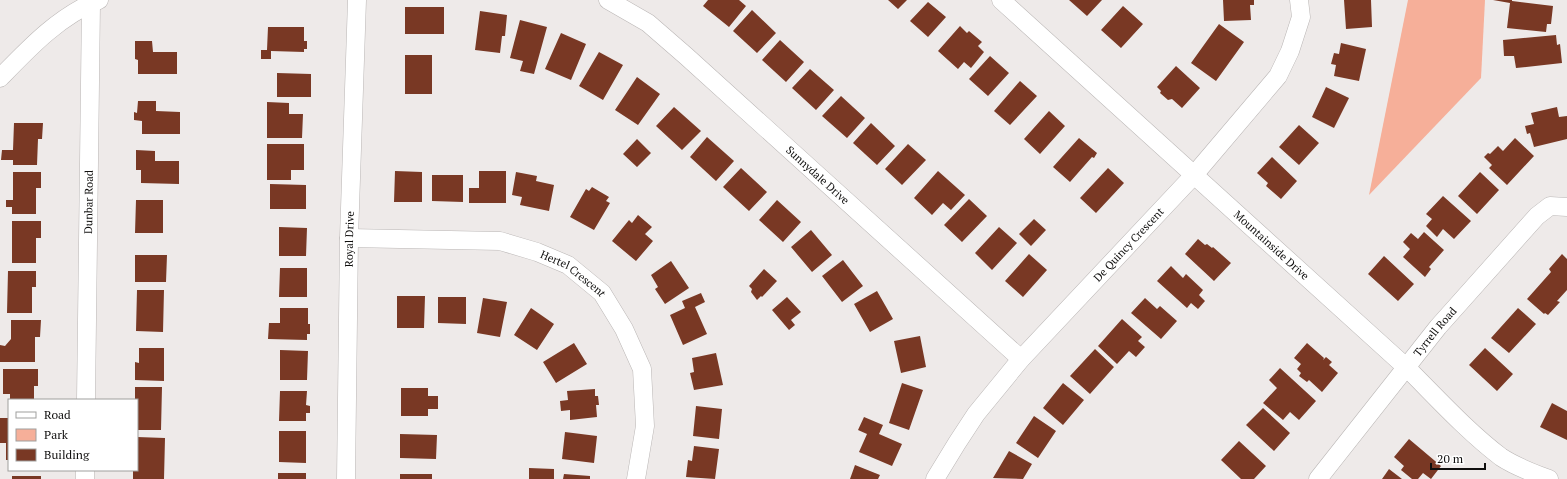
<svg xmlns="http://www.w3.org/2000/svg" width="1567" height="479" font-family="'PT Serif',serif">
  <rect width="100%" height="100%" fill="#eeeae9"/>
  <!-- green -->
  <path fill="#f6af99" d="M1408,0H1485L1481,78L1369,195Z"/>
  <!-- building -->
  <path fill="#793824" d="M708,0H739L746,6L729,27L703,6Z
    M888,0H907L898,9Z
    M1069,0H1102L1087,16Z
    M1223,0H1254V5H1250L1251,20L1224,21Z
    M1344,0H1371L1372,27L1346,29Z
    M1493,0H1512V1L1553,6L1551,24H1547L1546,32L1507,28L1510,3Z
    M928,2L946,17L928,37L910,21Z
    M1123,6L1143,24L1121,48L1101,30Z
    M405,7H444V34H405Z
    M752,10L776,33L757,53L733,31Z
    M480,11L507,15L505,36H502L500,53L475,50Z
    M520,20L547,27L534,74L520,71L523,61L510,58Z
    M1219,24L1244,42L1216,81L1191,63Z
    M960,26L967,33L969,31L982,42L978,46L984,52L971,68L964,62L958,69L938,51Z
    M268,27H304V41H307V49H304V52L271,51V59H261V50H267Z
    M561,33L586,44L571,80L545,69Z
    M1556,35L1557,45L1560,44L1562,63L1516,68L1514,56H1504L1503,40Z
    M780,40L804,62L786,82L762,60Z
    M135,41H152L153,52H177V74H138V60L135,59Z
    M1341,43L1366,49L1359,81L1334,76L1336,65L1331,64L1334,53L1339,54Z
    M599,52L623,65L603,100L579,86Z
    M405,55H432V94H405Z
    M990,56L1009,73L988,96L969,79Z
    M1176,66L1200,88L1182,108L1172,99L1168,100L1160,93L1161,91L1157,87Z
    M810,69L834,90L816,110L792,88Z
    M277,73L311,74V97H277Z
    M637,77L660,94L638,125L615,110Z
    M1020,81L1037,96L1010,125L994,111Z
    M1326,87L1349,98L1334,128L1312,117Z
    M841,96L865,118L847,138L822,116Z
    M138,101H156V111L180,112V134H142V121L134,120V112L137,113Z
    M267,102L289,103V114H303L302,138H267Z
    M674,107L701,131L682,150L656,126Z
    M1557,107L1559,117L1567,116V139L1534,147L1530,133L1527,134L1525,126L1534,124L1531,113Z
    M1049,111L1065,126L1040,154L1024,139Z
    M14,123H43L42,139H38L37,165H13V160H1L2,150H13Z
    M871,123L895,146L877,165L853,143Z
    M1299,125L1319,143L1299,165L1279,147Z
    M707,137L734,161L716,181L690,157Z
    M1079,138L1097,153L1094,158L1092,157L1070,182L1053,167Z
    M1515,138L1534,156L1507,185L1489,168L1492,165L1484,157L1488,153L1490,154L1498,146L1503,151Z
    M637,139L651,153L637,167L623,154Z
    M267,144H304V170H291V180H267Z
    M908,144L926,160L902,185L885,169Z
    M136,150L155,151V161H179V184L141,183V170H136Z
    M1272,157L1297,181L1281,199L1266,186L1268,183L1257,173Z
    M741,168L767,192L749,211L723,187Z
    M1108,168L1124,183L1096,213L1080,198Z
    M395,171L422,172V202H394Z
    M479,171H506V203H469V188H479Z
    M938,171L965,195L951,210L943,203L932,215L914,198Z
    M13,172H41V188H36V214H12V207H6V200H13Z
    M516,172L537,176L536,181L554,185L549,211L520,205L522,197L512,195Z
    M1480,172L1499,190L1477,214L1458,196Z
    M432,175H463V202L432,201Z
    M270,184L306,185V209H270Z
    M592,187L609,197L606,201L610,203L594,230L570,217L586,189L589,191Z
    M1443,196L1471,221L1454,239L1443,229L1437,237L1426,226L1432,219L1426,214Z
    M969,199L987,216L962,242L944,225Z
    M136,200H163V233H135Z
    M777,200L801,222L783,242L759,220Z
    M638,215L652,227L645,234L653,241L636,261L612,241L629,220L632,223Z
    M1034,219L1046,230L1031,246L1019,234Z
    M12,221H41V238H36V263H12Z
    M279,227L307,228L306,256H279Z
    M999,227L1017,243L992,270L975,253Z
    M811,230L832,255L812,272L791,247Z
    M1424,232L1444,250L1429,267L1431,269L1425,277L1403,257L1410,249L1403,242L1411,233L1418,239Z
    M1198,239L1205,245L1207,244L1212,248L1213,247L1231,263L1214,281L1185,254Z
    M1029,254L1047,270L1023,297L1005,281Z
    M1562,254L1567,259V290L1557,301L1560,302L1548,315L1545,313L1544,314L1527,299L1551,272L1549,269Z
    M135,255H167L166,282H135Z
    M1384,256L1414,284L1398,301L1368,274Z
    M843,260L863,286L842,302L822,276Z
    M671,261L689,288L665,304L655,289L658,287L651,275Z
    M1171,266L1183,278L1186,274L1203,290L1199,295L1205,301L1198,309L1191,303L1187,308L1157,281Z
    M280,268H307V297H279Z
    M764,269L777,281L762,297L761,296L757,300L751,292L752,289L749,286Z
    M8,271H36V287H32V313H7Z
    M137,290H164L163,332L136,331Z
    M877,291L893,319L870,332L854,304Z
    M701,293L705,302L695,307L707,334L683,345L670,315L685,308L682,301Z
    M397,296H425L424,328H397Z
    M438,297H466V324L438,323Z
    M787,297L801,312L791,320L795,325L789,330L772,310Z
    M483,298L507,302L500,337L477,333Z
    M1145,298L1157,309L1160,306L1177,321L1161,339L1131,313Z
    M280,308H308V324H310V334H307V340L268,339L269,323H280Z
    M531,308L554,324L537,350L514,335Z
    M1518,308L1536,324L1509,353L1491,338Z
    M1122,319L1142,337L1138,341L1145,347L1136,357L1129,351L1117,364L1098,346Z
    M11,320H41L40,337H35V362H0V345L5,346L11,339Z
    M920,336L926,367L901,373L894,341Z
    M574,343L587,364L556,383L543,362Z
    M1307,343L1324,358L1323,360L1326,357L1332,362L1329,365L1338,373L1322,392L1309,380L1307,382L1299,376L1301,373L1297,369L1301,364L1294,358Z
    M139,348H164V381L135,380V362L139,363Z
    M1485,348L1513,374L1497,391L1469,365Z
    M1095,349L1114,367L1090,394L1070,376Z
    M280,350L308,351L307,380H280Z
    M716,353L723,385L694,390L690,373L694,372L692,358Z
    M1280,368L1316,401L1299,420L1290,412L1283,420L1263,403L1277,388L1269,380Z
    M3,369H38V386H34V400H10V394H3Z
    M902,383L923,390L909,430L889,423Z
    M1063,383L1084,400L1063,425L1043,408Z
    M135,387H162L161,430H137V400H135Z
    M401,388H428V396H438V409H428V416H401Z
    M595,389V396H598L599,405H596L597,417L570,420V410L561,411L560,401L568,400L567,391Z
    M280,391H307L306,405L310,406V413H306V421H279Z
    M1552,403L1567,411V440L1540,427Z
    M696,406L722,409L719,439L693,436Z
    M1263,408L1290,433L1274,451L1246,425Z
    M1034,416L1056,431L1038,458L1016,443Z
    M864,417L883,425L879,434L902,444L892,466L859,452L867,434L858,430Z
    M0,418H9V460H6V443H0Z
    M279,431H306V463L279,462Z
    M565,432L597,436L594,463L562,459Z
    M400,434L437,435L436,459L400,458Z
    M137,437L165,438L164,479H133V470H137Z
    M1409,439L1441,466L1431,479L1423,473L1418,479H1412L1401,470L1404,466L1394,457Z
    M1239,441L1266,466L1254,479H1241L1221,460Z
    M694,446L719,449L715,479L686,477L688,460L692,461Z
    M1009,451L1032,464L1023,479L993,478Z
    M855,465L880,475L878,479H850Z
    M529,468L554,469V479H529Z
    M1389,469L1402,479H1382Z
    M278,473H306V479H278Z
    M400,474H432V479H400Z
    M564,474L590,476V479H563Z
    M12,476H41V479H12Z"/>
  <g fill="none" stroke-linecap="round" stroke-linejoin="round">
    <!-- minor casing -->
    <g stroke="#bab6b5" stroke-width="19">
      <g id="minor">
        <path id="s1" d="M608,0L648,23L686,56L1021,359"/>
        <path id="s2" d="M1001,0L1407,368C1437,398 1467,431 1501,457C1516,467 1533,473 1549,479"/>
        <path d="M0,78C29,48 59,16 99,0"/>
        <path id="s3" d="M349,238L500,241L537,252L568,265L602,293L624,329L642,369L645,426L636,479"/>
        <path id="s4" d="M86,400L91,3"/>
        <path d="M85,479V470"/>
        <path id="s5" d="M346,479L349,238L357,0"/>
        <path id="s6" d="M935,479L957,443L976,414L1021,359L1194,175L1278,76L1290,51L1301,17L1299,0"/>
        <path id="s7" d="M1318,479L1438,327L1537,216L1550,206L1567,207"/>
      </g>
    </g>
    <!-- minor -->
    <use href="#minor" stroke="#fff" stroke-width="18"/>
  </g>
  <g text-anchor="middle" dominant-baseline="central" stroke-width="4" stroke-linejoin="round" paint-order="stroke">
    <!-- street labels -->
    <g font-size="11" fill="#0f0e0d" stroke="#fff">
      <text stroke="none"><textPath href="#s1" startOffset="274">Sunnydale Drive</textPath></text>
      <text stroke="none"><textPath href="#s4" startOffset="198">Dunbar Road</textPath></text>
      <text stroke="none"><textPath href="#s5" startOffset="240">Royal Drive</textPath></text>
      <text stroke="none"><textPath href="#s6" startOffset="305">De Quincy Crescent</textPath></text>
      <text stroke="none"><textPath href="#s2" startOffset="365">Mountainside Drive</textPath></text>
      <text stroke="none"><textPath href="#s3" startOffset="232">Hertel Crescent</textPath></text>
      <text stroke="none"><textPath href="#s7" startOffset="188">Tyrrell Road</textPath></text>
    </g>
  </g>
  <!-- legend -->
  <rect x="8" y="399" width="130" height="72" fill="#ffffff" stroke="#9f9f9e"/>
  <rect x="16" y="412" width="20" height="6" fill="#ffffff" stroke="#9f9f9e"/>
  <text x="44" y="419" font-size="12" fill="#0f0e0d">Road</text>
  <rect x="16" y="429" width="20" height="12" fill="#f6af99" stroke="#9f9f9e"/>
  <text x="44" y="439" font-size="12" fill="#0f0e0d">Park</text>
  <rect x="16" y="449" width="20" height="12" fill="#793824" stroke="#9f9f9e"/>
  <text x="44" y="459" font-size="12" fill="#0f0e0d">Building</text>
  <!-- scale -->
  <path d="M1431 463v6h54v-6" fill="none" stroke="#0f0e0d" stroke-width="2"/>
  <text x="1437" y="463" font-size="12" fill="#0f0e0d" stroke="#ffffff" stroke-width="3" paint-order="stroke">20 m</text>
</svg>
